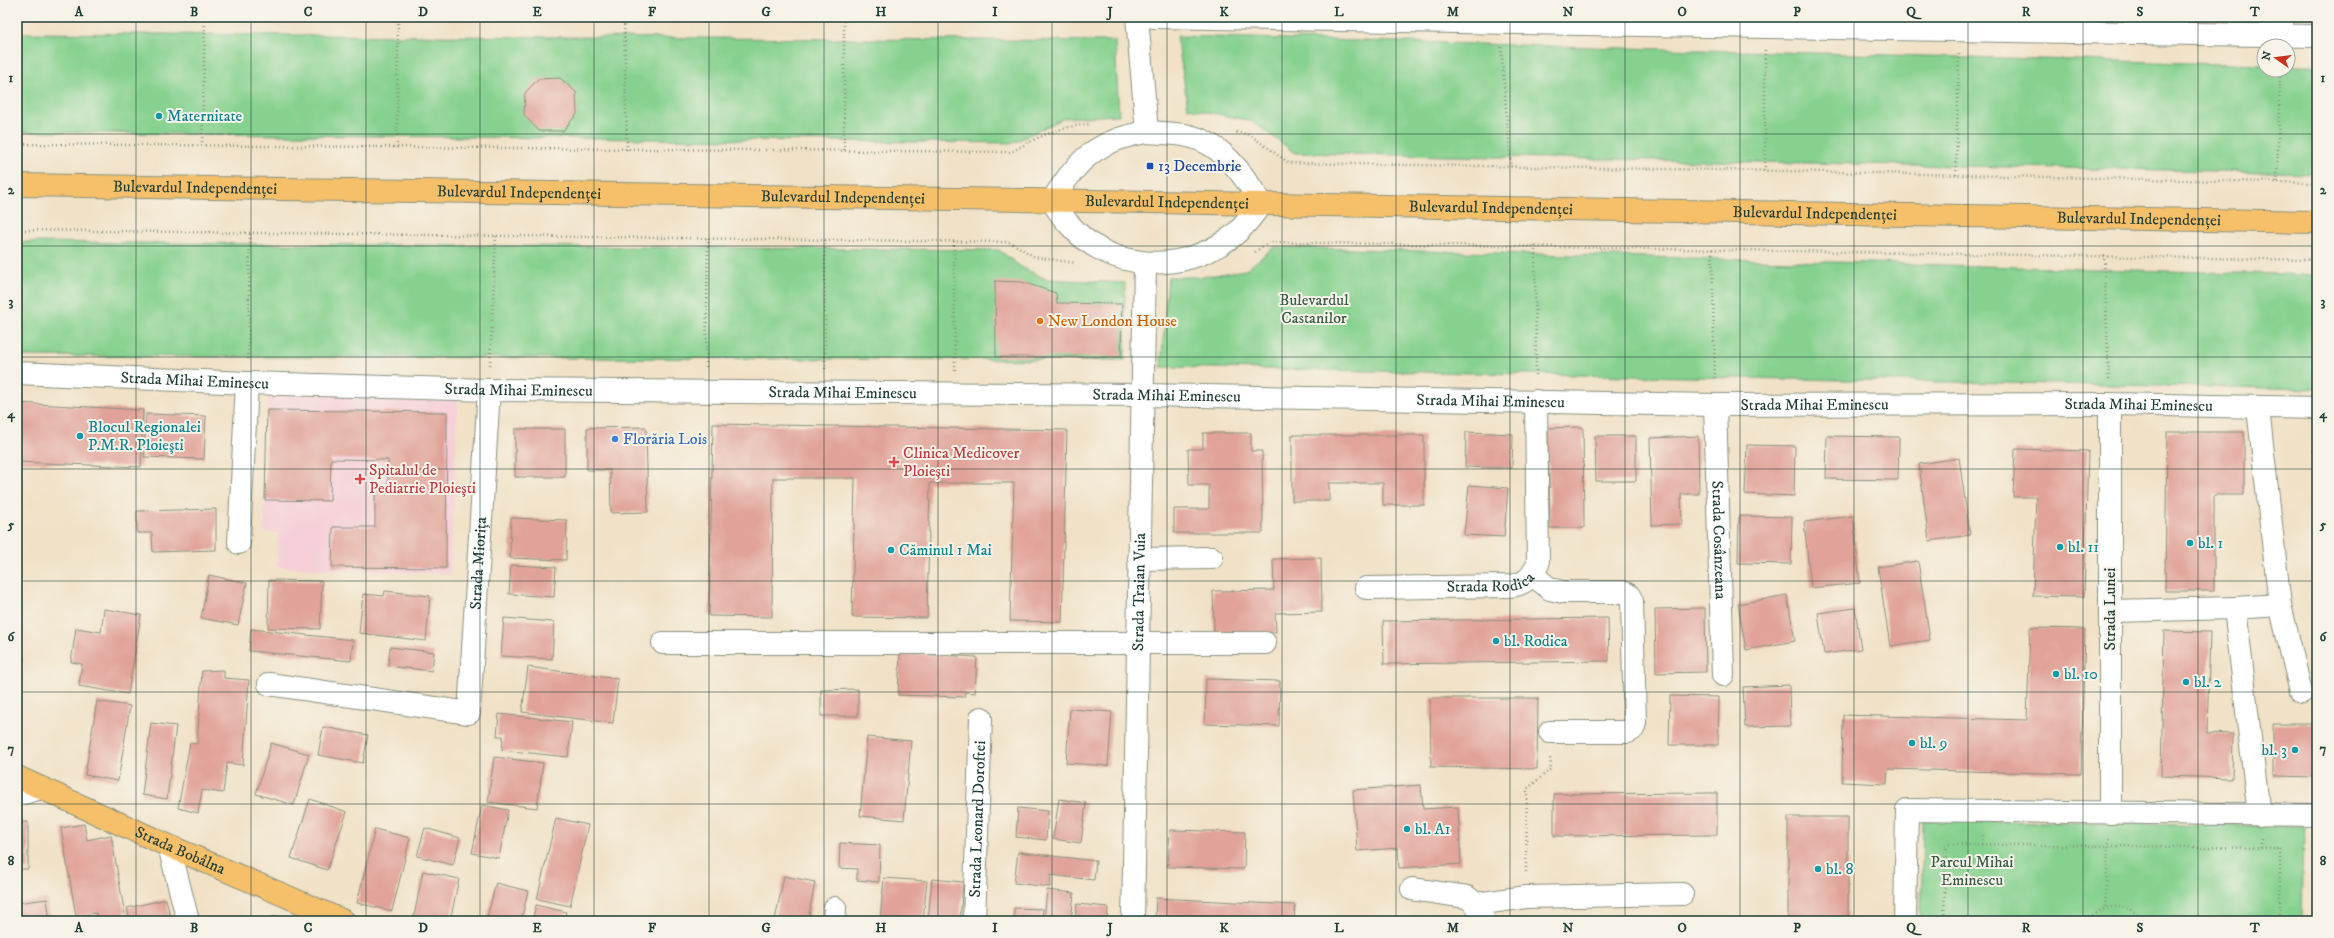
<svg xmlns="http://www.w3.org/2000/svg" width="2334" height="938" font-family="'IM FELL DW Pica',serif">
  <rect width="100%" height="100%" fill="#f7f3e8"/>
  <filter id="ink" filterUnits="userSpaceOnUse"><feTurbulence type="fractalNoise" baseFrequency=".025" numOctaves="2"/><feDisplacementMap in="SourceGraphic" scale="8" xChannelSelector="R" yChannelSelector="G"/><feConvolveMatrix kernelMatrix="1 2 1 2 8 2 1 2 1" color-interpolation-filters="sRGB"/></filter>
  <filter id="wash" filterUnits="userSpaceOnUse"><feTurbulence type="fractalNoise" baseFrequency=".012" numOctaves="4" result="noise"/><feDisplacementMap in="SourceGraphic" scale="16" xChannelSelector="R" yChannelSelector="G"/><feGaussianBlur stdDeviation="0.9" result="paint"/><feColorMatrix in="noise" values="0 0 0 0 0 0 0 0 0 0 0 0 0 0 0 0 0 1.4 0 .05"/><feComposite in="paint" operator="in"/></filter>
  <g filter="url(#wash)">
    <rect width="100%" height="100%" fill="#f1e2c7"/>
    <!-- built -->
    <path fill="#f6cfd8" d="M268,391L458,398L450,574L277,567L278,533L264,532Z"/>
    <!-- green -->
    <path fill="#86d18f" stroke="#528762" d="M17,33L1115,41L1119,115L1064,118L1013,143L17,132Z
      M1177,36L2264,65V70H2288V66H2317V173L1295,153L1252,121L1188,108Z
      M17,242L999,250L1021,267L1046,279L1125,283V360L17,356Z
      M1274,247L2317,275V389L1161,367L1168,277H1202L1246,270Z
      M1923,820L2304,826L2302,921H1921Z"/>
    <g id="blocks">
      <!-- building -->
      <path fill="#e1a399" d="M560,78L576,92L577,114L563,131H539L524,115L525,93L538,79Z
        M995,281L1022,282L1056,293L1057,303L1122,304L1121,357H996Z
        M17,403L143,410L141,467L17,462Z
        M267,410L447,412L446,568L332,567L333,527H375V491H388V460L331,459L330,501L265,500Z
        M146,414L206,416L204,459L144,457Z
        M713,424L1067,430L1062,622L1010,621L1014,483H930L927,618L852,617L855,478H773L772,617L709,616Z
        M646,427L648,512L611,513L610,470H587V428Z
        M1583,427L1584,528H1550L1548,428Z
        M515,429H565V477H515Z
        M1466,432L1513,434L1512,468L1465,467Z
        M2167,432H2244V495H2214V591H2165Z
        M1203,433H1251V451H1262L1263,533H1174V509H1209V485H1189L1188,449H1203Z
        M1292,435H1424V505H1383V483H1329V501H1292Z
        M1595,436H1636V481H1596Z
        M1698,436L1699,494H1681L1682,524L1652,525L1650,438Z
        M1827,436L1899,437L1898,480L1826,479Z
        M1747,445L1795,446L1794,496L1745,494Z
        M2015,449L2088,451L2084,597L2033,596L2036,497H2013Z
        M2313,450H2317V469H2316Z
        M1959,458L1970,535L1929,541L1919,464Z
        M1469,485L1508,488L1504,537L1464,535Z
        M216,509V550L153,552L152,533H137V511Z
        M1739,516L1792,517L1791,564L1738,563Z
        M1853,516L1860,583L1811,588L1804,522Z
        M511,518L567,520L566,560L510,558Z
        M1321,558L1322,612L1275,613L1276,632L1214,633L1213,591L1274,590L1273,559Z
        M1918,561L1930,640L1890,646L1878,567Z
        M511,565L556,567L554,597L509,594Z
        M209,575L247,583L238,625L201,618Z
        M269,580L322,581L320,629L268,628Z
        M385,591L430,596L426,641L359,633L363,594L384,596Z
        M1787,595L1795,641L1746,650L1738,604Z
        M1705,608L1706,672L1656,673L1655,609Z
        M1855,608L1861,649L1824,654L1818,613Z
        M104,609L141,615L128,694L79,686L82,664L71,662L76,628L101,632Z
        M504,618L554,622L552,659L501,656Z
        M1608,618L1609,661L1384,664L1383,621Z
        M2030,628L2085,629L2081,774L1888,769L1887,784L1842,782L1843,715L2027,720Z
        M251,629L353,640L351,661L249,651Z
        M2164,631L2210,632L2207,733L2233,734L2232,778L2161,776Z
        M390,647L434,652L432,671L388,666Z
        M900,653L977,657L975,693L965,692L964,697L898,695Z
        M17,656L23,658L18,677H17Z
        M528,667L618,679L613,723L522,712Z
        M224,670V678L249,680L243,765L227,763L223,793L202,790L198,813L178,808L190,743L197,744L202,671Z
        M1206,679L1280,681L1279,726L1205,724Z
        M1789,685L1790,726L1745,727L1743,687Z
        M858,689V716H821V690Z
        M1670,696L1719,697L1718,745H1669Z
        M1430,698H1538L1537,769L1431,767Z
        M97,701L130,706L118,781L85,775Z
        M1070,709L1112,712L1108,766L1066,763Z
        M499,714L572,722L568,757L502,750L503,736H497Z
        M151,723L176,726L167,799L142,795Z
        M2273,724H2317V777L2273,776Z
        M323,727L368,735L363,763L318,755Z
        M867,737L911,741L904,820L860,816Z
        M271,743L309,754L294,805L256,794Z
        M494,757L543,763L537,808L488,802Z
        M1421,785L1423,809L1458,807L1461,864L1399,868L1398,848L1357,851L1353,790Z
        M1717,793V835L1554,836V794Z
        M310,799L347,812L327,870L291,858Z
        M1059,799L1086,803L1081,843L1053,839Z
        M482,805L508,810L499,858L472,853Z
        M1018,808L1048,811L1046,840L1016,837Z
        M1788,817H1848V921H1788Z
        M556,818L588,825L570,906L537,899Z
        M17,822H28V869H17Z
        M84,824L87,840L111,835L126,921H97L96,913L76,916L61,828Z
        M425,828L460,838L453,865L417,856Z
        M375,829L410,838L392,911L357,903Z
        M1170,830L1245,832L1244,869L1168,867Z
        M840,843L880,845L879,882L857,880V869L839,868Z
        M1018,852L1096,861L1094,880L1051,875L1050,887L1014,883Z
        M423,871L459,879L450,921H413Z
        M784,876L815,882L808,921L775,920Z
        M884,878L927,881L923,921H880Z
        M932,879L963,882L960,921H928Z
        M496,883L528,891L521,921H486Z
        M1047,890L1074,893L1071,921H1044Z
        M1156,898L1295,905L1294,921H1155Z
        M47,899L50,921H17V903Z
        M166,899L171,921H130L127,908Z
        M1077,904L1108,907L1107,921H1075Z
        M536,905L566,912L563,921H532Z
        M1014,908L1043,909L1042,921H1014Z
        M277,916L278,921H258Z"/>
    </g>
  </g>
  <g filter="url(#ink)">
    <use href="#blocks" fill-opacity="0" stroke="#88907e" stroke-width="1"/>
    <g fill="none" stroke-linecap="round" stroke-linejoin="round">
      <!-- minor casing -->
      <g stroke="#88907e" stroke-width="24">
        <g id="minor">
          <path d="M1137,17L1147,132"/>
          <path d="M1153,17L2317,36"/>
          <path d="M2282,36V17"/>
          <path d="M1147,132C1159,133 1171,133 1183,135C1220,140 1244,174 1261,204C1252,216 1243,229 1230,238C1181,274 1109,272 1068,223C1062,217 1057,208 1052,201C1077,160 1097,140 1147,132Z"/>
          <path id="s1" d="M17,373L247,383L489,390L1143,395L1715,405L2110,404L2317,408"/>
          <path d="M2110,404V813"/>
          <path id="s2" d="M1715,405L1723,675"/>
          <path d="M2258,408L2280,605L2301,692"/>
          <path d="M239,543L247,383"/>
          <path d="M1139,559L1212,558"/>
          <path d="M1533,575L1550,589L1563,592H1623L1629,595L1632,601L1635,723L1633,729L1628,732H1550"/>
          <path id="s3" d="M1366,588L1509,586C1524,585 1531,578 1538,564L1536,401"/>
          <path d="M2235,608L2259,815"/>
          <path d="M2110,611L2235,608L2280,605"/>
          <path d="M663,643H1265"/>
          <path id="s4" d="M269,684L469,713L489,390"/>
          <path d="M17,795L41,788"/>
          <path d="M169,846L188,921"/>
          <path d="M1412,889L1467,897L1476,904L1484,921"/>
          <path d="M1476,904L1526,897L1682,894"/>
          <path d="M834,921L835,908"/>
          <path id="s5" d="M974,921L981,718"/>
          <path id="s6" d="M1133,921L1145,263"/>
          <path d="M1905,921L1907,810L2317,815"/>
        </g>
      </g>
      <!-- major casing -->
      <g stroke="#88907e" stroke-width="24">
        <g id="major">
          <path id="s7" d="M17,185L1153,202L2317,222"/>
          <path id="s8" d="M17,777L169,846L344,921"/>
        </g>
      </g>
      <!-- path -->
      <path stroke="#88907e" stroke-width="2.5" stroke-dasharray="1 3" stroke-linecap="butt" d="M624,17L627,150
        M844,17V151
        M1501,47L1511,167
        M1236,132L1250,135L1289,163L1785,171L2317,183
        M17,144L1012,152C1036,137 1062,126 1090,124
        M202,146L205,17
        M397,148L398,17
        M1765,171V50
        M1956,175L1959,54
        M2277,182L2280,70
        M17,230L1010,242L1035,257L1076,263
        M954,241L955,370
        M1535,246L1536,377
        M1712,249L1715,380
        M1255,252L1269,242L2317,260
        M2104,255L2109,380
        M248,359L250,232
        M490,365L496,235
        M706,367L708,238
        M825,369V239
        M2261,838V847
        M1982,844L1983,835
        M1526,872L1527,789L1551,769L1550,756
        M2105,907L2109,836
        M1944,921L1946,844L2280,848V921
        M2087,921C2101,904 2129,900 2142,921"/>
      <!-- minor -->
      <use href="#minor" stroke="#fff" stroke-width="22"/>
      <!-- major -->
      <use href="#major" stroke="#f6c06b" stroke-width="22"/>
    </g>
  </g>
  <!-- grid -->
  <path fill="none" stroke="#1f3d34" stroke-width="1" stroke-opacity="0.55" d="M136,17V921M251,17V921M366,17V921M480,17V921M594,17V921M709,17V921M824,17V921M938,17V921M1052,17V921M1167,17V921M1282,17V921M1396,17V921M1510,17V921M1625,17V921M1740,17V921M1854,17V921M1968,17V921M2083,17V921M2198,17V921M17,134H2317M17,246H2317M17,357H2317M17,469H2317M17,581H2317M17,692H2317M17,804H2317"/>
  <!-- markers -->
  <g fill="#0f9aa8" stroke="#f7f3e8" stroke-width="1.5">
    <circle cx="159" cy="116" r="4"/>
    <circle cx="80" cy="436" r="4"/>
    <circle cx="2190" cy="543" r="4"/>
    <circle cx="2060" cy="547" r="4"/>
    <circle cx="891" cy="550" r="4"/>
    <circle cx="1496" cy="641" r="4"/>
    <circle cx="2056" cy="674" r="4"/>
    <circle cx="2186" cy="682" r="4"/>
    <circle cx="1912" cy="743" r="4"/>
    <circle cx="2295" cy="750" r="4"/>
    <circle cx="1407" cy="829" r="4"/>
    <circle cx="1818" cy="869" r="4"/>
  </g>
  <rect fill="#1a4fb4" stroke="#f7f3e8" stroke-width="1.5" x="1146" y="162" width="8" height="8" rx="2"/>
  <circle fill="#e8710a" stroke="#f7f3e8" stroke-width="1.5" cx="1040" cy="321" r="4"/>
  <circle fill="#3f7fe0" stroke="#f7f3e8" stroke-width="1.5" cx="615" cy="439" r="4"/>
  <g fill="#e0444e" stroke="#f7f3e8" stroke-width="1.5">
    <path d="M892 456h4v4h4v4h-4v4h-4v-4h-4v-4h4z"/>
    <path d="M358 473h4v4h4v4h-4v4h-4v-4h-4v-4h4z"/>
  </g>
  <g text-anchor="middle" dominant-baseline="central" stroke-width="4" stroke-linejoin="round" paint-order="stroke">
    <!-- culture labels -->
    <g font-size="16" fill="#0d838f" stroke="#f7f3e8" text-anchor="start">
      <text x="167" y="116">Maternitate</text>
      <text x="88" y="427">Blocul Regionalei<tspan x="88" dy="18">P.M.R. Ploieşti</tspan></text>
      <text x="2198" y="543">bl. 1</text>
      <text x="2068" y="547">bl. 11</text>
      <text x="899" y="550">Căminul 1 Mai</text>
      <text x="1504" y="641">bl. Rodica</text>
      <text x="2064" y="674">bl. 10</text>
      <text x="2194" y="682">bl. 2</text>
      <text x="1920" y="743">bl. 9</text>
      <text x="2287" y="750" text-anchor="end">bl. 3</text>
      <text x="1415" y="829">bl. A1</text>
      <text x="1826" y="869">bl. 8</text>
    </g>
    <!-- transit labels -->
    <g font-size="16" fill="#164399" stroke="#f7f3e8" text-anchor="start">
      <text x="1158" y="166">13 Decembrie</text>
    </g>
    <!-- street labels -->
    <g font-size="16" fill="#1f3d34" stroke="#f7f3e8">
      <text stroke="none"><textPath href="#s7" startOffset="178">Bulevardul Independenței</textPath></text>
      <text stroke="none"><textPath href="#s7" startOffset="502">Bulevardul Independenței</textPath></text>
      <text stroke="none"><textPath href="#s7" startOffset="826">Bulevardul Independenței</textPath></text>
      <text stroke="none"><textPath href="#s7" startOffset="1150">Bulevardul Independenței</textPath></text>
      <text stroke="none"><textPath href="#s7" startOffset="1474">Bulevardul Independenței</textPath></text>
      <text stroke="none"><textPath href="#s7" startOffset="1798">Bulevardul Independenței</textPath></text>
      <text stroke="none"><textPath href="#s7" startOffset="2122">Bulevardul Independenței</textPath></text>
      <text stroke="none"><textPath href="#s1" startOffset="178">Strada Mihai Eminescu</textPath></text>
      <text stroke="none"><textPath href="#s1" startOffset="502">Strada Mihai Eminescu</textPath></text>
      <text stroke="none"><textPath href="#s1" startOffset="826">Strada Mihai Eminescu</textPath></text>
      <text stroke="none"><textPath href="#s1" startOffset="1150">Strada Mihai Eminescu</textPath></text>
      <text stroke="none"><textPath href="#s1" startOffset="1474">Strada Mihai Eminescu</textPath></text>
      <text stroke="none"><textPath href="#s1" startOffset="1798">Strada Mihai Eminescu</textPath></text>
      <text stroke="none"><textPath href="#s1" startOffset="2122">Strada Mihai Eminescu</textPath></text>
      <text stroke="none"><textPath href="#s2" startOffset="135">Strada Cosânzeana</textPath></text>
      <text stroke="none"><textPath href="#s4" startOffset="352">Strada Miorița</textPath></text>
      <text stroke="none"><textPath href="#s3" startOffset="125">Strada Rodica</textPath></text>
      <text stroke="none"><textPath href="#s6" startOffset="329">Strada Traian Vuia</textPath></text>
      <text transform="translate(2110 609) rotate(-90)">Strada Lunei</text>
      <text stroke="none"><textPath href="#s5" startOffset="102">Strada Leonard Doroftei</textPath></text>
      <text stroke="none"><textPath href="#s8" startOffset="179">Strada Bobâlna</textPath></text>
    </g>
    <!-- park labels -->
    <g font-size="16" fill="#345b46" stroke="#f7f3e8">
      <text x="1314" y="300">Bulevardul<tspan x="1314" dy="18">Castanilor</tspan></text>
      <text x="1972" y="862">Parcul Mihai<tspan x="1972" dy="18">Eminescu</tspan></text>
    </g>
    <!-- food labels -->
    <g font-size="16" fill="#c56008" stroke="#f7f3e8" text-anchor="start">
      <text x="1048" y="321">New London House</text>
    </g>
    <!-- shop labels -->
    <g font-size="16" fill="#366cbe" stroke="#f7f3e8" text-anchor="start">
      <text x="623" y="439">Florăria Lois</text>
    </g>
    <!-- health labels -->
    <g font-size="16" fill="#be3a42" stroke="#f7f3e8" text-anchor="start">
      <text x="903" y="453">Clinica Medicover<tspan x="903" dy="18">Ploiești</tspan></text>
      <text x="369" y="470">Spitalul de<tspan x="369" dy="18">Pediatrie Ploieşti</tspan></text>
    </g>
  </g>
  <!-- margin -->
  <rect width="2334" height="938" fill="none" stroke="#f7f3e8" stroke-width="44"/>
  <!-- north arrow -->
  <g transform="translate(2276 58) rotate(284)"><circle r="19" fill="#f7f3e8" stroke="#a1aaa0"/>
  <path d="M0-3L7 15L0 10L-7 15Z" fill="#c8321e"/>
  <text y="-6" font-size="11" font-weight="bold" text-anchor="middle" fill="#1f3d34">N</text>
  </g>
  <rect x="22" y="22" width="2290" height="894" fill="none" stroke="#1f3d34" stroke-width="1.5"/>
  <g font-size="13" text-anchor="middle" font-weight="bold" fill="#1f3d34">
    <text x="79" y="16">A</text>
    <text x="194" y="16">B</text>
    <text x="308" y="16">C</text>
    <text x="423" y="16">D</text>
    <text x="537" y="16">E</text>
    <text x="652" y="16">F</text>
    <text x="766" y="16">G</text>
    <text x="881" y="16">H</text>
    <text x="995" y="16">I</text>
    <text x="1110" y="16">J</text>
    <text x="1224" y="16">K</text>
    <text x="1339" y="16">L</text>
    <text x="1453" y="16">M</text>
    <text x="1568" y="16">N</text>
    <text x="1682" y="16">O</text>
    <text x="1797" y="16">P</text>
    <text x="1911" y="16">Q</text>
    <text x="2026" y="16">R</text>
    <text x="2140" y="16">S</text>
    <text x="2255" y="16">T</text>
    <text x="11" y="82">1</text>
    <text x="2323" y="82">1</text>
    <text x="11" y="194">2</text>
    <text x="2323" y="194">2</text>
    <text x="11" y="306">3</text>
    <text x="2323" y="306">3</text>
    <text x="11" y="418">4</text>
    <text x="2323" y="418">4</text>
    <text x="11" y="529">5</text>
    <text x="2323" y="529">5</text>
    <text x="11" y="641">6</text>
    <text x="2323" y="641">6</text>
    <text x="11" y="753">7</text>
    <text x="2323" y="753">7</text>
    <text x="11" y="865">8</text>
    <text x="2323" y="865">8</text>
    <text x="79" y="932">A</text>
    <text x="194" y="932">B</text>
    <text x="308" y="932">C</text>
    <text x="423" y="932">D</text>
    <text x="537" y="932">E</text>
    <text x="652" y="932">F</text>
    <text x="766" y="932">G</text>
    <text x="881" y="932">H</text>
    <text x="995" y="932">I</text>
    <text x="1110" y="932">J</text>
    <text x="1224" y="932">K</text>
    <text x="1339" y="932">L</text>
    <text x="1453" y="932">M</text>
    <text x="1568" y="932">N</text>
    <text x="1682" y="932">O</text>
    <text x="1797" y="932">P</text>
    <text x="1911" y="932">Q</text>
    <text x="2026" y="932">R</text>
    <text x="2140" y="932">S</text>
    <text x="2255" y="932">T</text>
  </g>
</svg>
